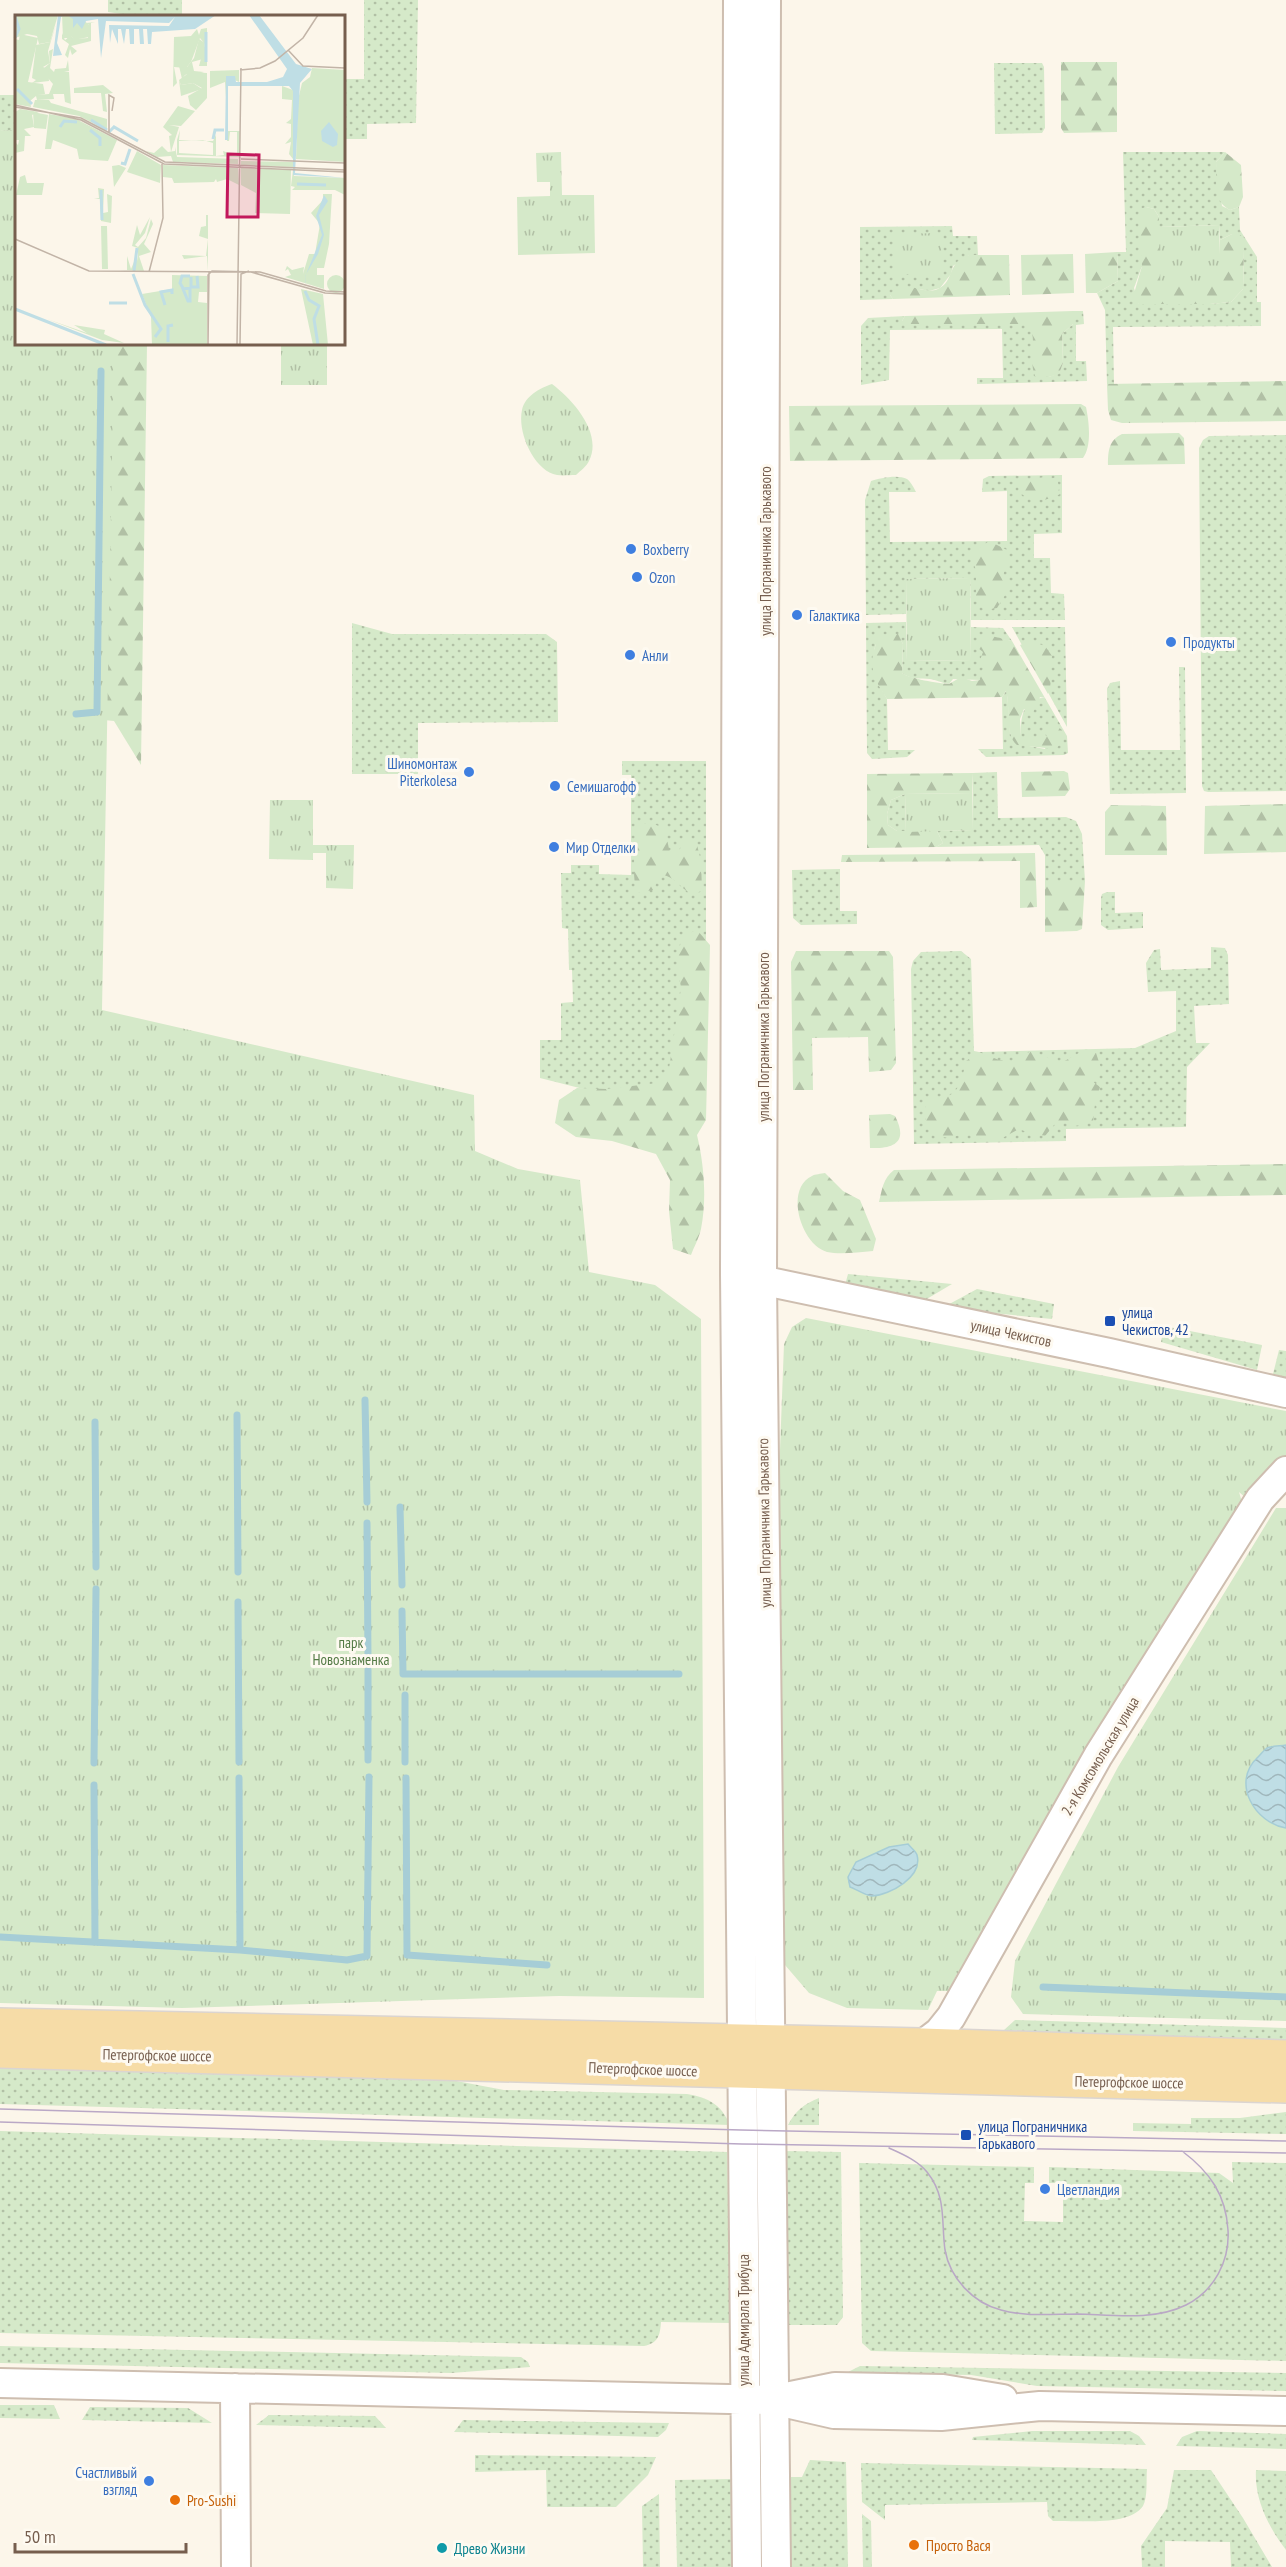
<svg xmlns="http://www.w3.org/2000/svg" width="1286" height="2567" font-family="'PT Sans Narrow',sans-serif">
  <defs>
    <pattern id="grass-dots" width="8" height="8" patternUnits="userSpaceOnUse" patternTransform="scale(1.5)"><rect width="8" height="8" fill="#d5e9c9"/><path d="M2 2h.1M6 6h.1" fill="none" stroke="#b1c0a5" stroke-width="1.8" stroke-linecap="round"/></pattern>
    <pattern id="forest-firs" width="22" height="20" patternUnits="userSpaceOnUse" patternTransform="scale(1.5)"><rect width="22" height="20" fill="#d5e9c9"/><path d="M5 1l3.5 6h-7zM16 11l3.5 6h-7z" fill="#b1c0a5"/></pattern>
    <pattern id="park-tufts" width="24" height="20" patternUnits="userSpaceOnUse" patternTransform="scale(1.5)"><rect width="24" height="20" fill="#d5e9c9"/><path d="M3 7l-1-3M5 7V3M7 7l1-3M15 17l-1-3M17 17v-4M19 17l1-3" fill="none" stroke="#b1c0a5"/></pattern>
    <pattern id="water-waves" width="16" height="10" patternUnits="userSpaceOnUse" patternTransform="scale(1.5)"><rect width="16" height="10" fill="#bfdee5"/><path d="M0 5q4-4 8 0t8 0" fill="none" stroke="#a0b7bc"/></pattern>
  </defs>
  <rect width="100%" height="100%" fill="#fcf6ea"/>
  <!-- grass -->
  <path fill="url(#grass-dots)" fill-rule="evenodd" d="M108,0H182V16H121V14L108,12Z
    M364,0H418L416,123L367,124V139H344V79H364Z
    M994,63H1042L1044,67L1045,128L1042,133L995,134Z
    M0,95H16V130L0,131Z
    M1123,152H1225L1216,162L1222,206L1230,210L1239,207L1240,230L1257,257V302H1261V326L1113,327L1114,384H1107L1105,310L1097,293L1118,281L1117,252H1126ZM1146,207L1154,209L1159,217V227L1219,225L1220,240L1232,234L1244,250L1243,289L1231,302L1210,304H1139L1134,288L1142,266Z
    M952,226L953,236H977L978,256L969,255L953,266L951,274L940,288L929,291L919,289L890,295L893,299L860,300V227Z
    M1073,311H1083L1084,324L1076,325V361H1086L1087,381L977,384V378H1003L1002,329L890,330L889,380L861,385V326L868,318L905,316L902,321L1030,324L1033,332V344L1049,377L1059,373L1063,363L1062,334L1073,324Z
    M1286,435V791L1208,792L1204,791L1202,786L1199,448L1203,440L1209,436Z
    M1062,475V533L1034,534V558H1050L1051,593L1064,594L1065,620H971L970,578L906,579V614L866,615L865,500L871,481C880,478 898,474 907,479C911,482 914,488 916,492H889L890,542L1007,541V491L982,492L983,479L989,476Z
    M906,622L907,661L971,660V627L1003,628L1012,641L994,638L983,652L985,668L980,680L953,679L949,684C942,683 936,680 930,679C919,678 912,680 902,673L903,644L898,635L876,644L874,650L879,685L887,699L888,750H915L907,757L872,759L867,753L866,623Z
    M352,623L392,634H546L557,642L558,722L418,723V774H352Z
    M1012,627H1065L1067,727Z
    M1179,667H1185L1186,793L1110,794L1107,689L1110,683L1120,681L1121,750H1180Z
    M1007,690L1010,733L1024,745L1045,749L1047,737H1021C1020,721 1022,696 1045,698L1067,736L1068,753L1064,755L986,757L978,749H1003L1002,697Z
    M622,761H706V1120L540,1078V1040H561V1003L573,1002L572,970H569L568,929L562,928L561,873H571V865H599V874L631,875V775H622Z
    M997,772L998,818L1066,817L1076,821L1082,834L1085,881H1045V855L1039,845L936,847L943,843L937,831L972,830L973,773Z
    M905,794L906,832L897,831L888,825L887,814L891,800Z
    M840,869V911H857V924L801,925L793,918L792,870Z
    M1107,892H1115V913L1143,912V928L1108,930L1101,925V898L1102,894Z
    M1211,947L1225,948L1228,955L1229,1004L1194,1006L1196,1043H1210L1187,1067L1186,1127L1066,1129V1141L914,1144L911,969L913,961L921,952L961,951L971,959L974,1051L979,1052L1135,1048L1176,1031V991L1148,992L1146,963L1154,950L1160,949L1161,970L1211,968Z
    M848,1274L952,1284L920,1303L845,1285Z
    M977,1289L1054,1304L1052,1319L942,1308Z
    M1164,1326L1262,1345L1257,1370L1161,1342Z
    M1279,1350L1286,1351V1377L1273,1374Z
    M1015,2020L1286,2028V2040L1004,2030Z
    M0,2064L414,2073L504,2090L687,2094C709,2098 721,2104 730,2125L0,2104Z
    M819,2098V2125H788C796,2110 804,2104 819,2098Z
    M1286,2112V2134L1133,2131V2123L1191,2124V2118H1240Z
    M0,2131L727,2152L731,2323L661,2322C660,2336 658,2343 644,2346L0,2333Z
    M783,2151L841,2152L843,2317L837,2325H786Z
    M1232,2162L1286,2163V2361L871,2351L862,2343L859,2163L1034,2167V2183H1025L1024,2221L1063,2222V2183H1049V2167L1219,2173L1233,2183Z
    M0,2346L521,2357L528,2362L530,2367L451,2373L0,2363Z
    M860,2366L1286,2373V2391L1037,2386L971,2375L846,2373Z
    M0,2405H54L60,2419L0,2418Z
    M90,2407L188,2408L212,2423L82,2420Z
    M269,2415L375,2416L386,2428L256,2425Z
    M463,2420L669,2423L666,2430L658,2437L454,2432Z
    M1032,2431H1130L1139,2436L1146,2445L972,2440L973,2437Z
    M1197,2431L1286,2434V2449L1176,2446L1182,2437Z
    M475,2455L656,2457L648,2475L616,2507H547L546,2470L475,2472Z
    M810,2460L846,2462L848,2567H789L787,2477H802Z
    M861,2463L1147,2469C1146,2479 1148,2497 1143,2506C1129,2527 1076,2520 1053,2521L1048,2516L1047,2502L885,2505V2520L862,2502Z
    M1174,2470H1211L1243,2518L1272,2567H1231L1230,2542L1165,2541V2567H1142L1141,2546L1167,2508Z
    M1256,2470L1286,2471V2550C1269,2528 1254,2499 1256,2470Z
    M732,2479L734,2567H677L675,2480Z
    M659,2494L660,2567H643L642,2506Z
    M862,2514L871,2521L872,2567H863Z"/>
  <!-- forest -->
  <path fill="url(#forest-firs)" d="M1061,62H1117V132L1064,133L1061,128Z
    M16,130V344H147L141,765L114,721L0,710V131Z
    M1225,152L1241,165L1243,197L1239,207L1230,210C1212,201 1217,180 1216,162Z
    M1146,207L1154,209L1159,217V227L1220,284V240L1232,234L1241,235L1244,250L1243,289L1231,302L1210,304H1139L1133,297L1142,266L1138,217L1140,209Z
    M1117,252L1118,281L1097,293H1086L1085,254Z
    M1073,254L1074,293L1022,295L1021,255Z
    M969,255H1009L1010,295L893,299L890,295C902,276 922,296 938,289C955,281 947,261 969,255Z
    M1073,311V324L1062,334L1063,363L1059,374L1049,377L1035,376C1028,359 1038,341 1029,324H904L902,321L905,316Z
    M1286,381V421L1122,423L1111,420L1108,410L1107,384Z
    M1081,404L1086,407C1089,421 1092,446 1083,458L790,461L789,406Z
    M1179,433L1184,438L1185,464L1108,465C1108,451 1109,440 1122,434Z
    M1045,477L1050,479L1057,477L1060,494C1048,502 1030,502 1019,492L1018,481Z
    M989,541L1007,550L1008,559L1002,579L1007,584V592L997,608L984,610L976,601V570L971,557L974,552Z
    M898,634L903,644L902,673C910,679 938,683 949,684L961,677L972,681L980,680L979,674L984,668L979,663L983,652L978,648L977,637L983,634L1012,641L1045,698L1040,697L1033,712L1024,709L1020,719L1021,737H1047L1045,732L1054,724L1062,730L1063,742L1055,749L1017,745C1004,734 1011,707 1006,691L1002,697L887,699C875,681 867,667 876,644L872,639L874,635Z
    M1031,641L1045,646L1052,656C1048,670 1054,678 1048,694L1020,645Z
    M1064,771L1068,773L1070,789L1065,796L1022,797L1021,772Z
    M973,773L972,793L905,794L891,800L887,814L888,825L897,831H937L943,843L936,847L867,848V774Z
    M1286,804V852L1204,854L1205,806Z
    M1111,805L1166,806L1167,855H1105V812Z
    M652,823L665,829L670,854L679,850L687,839L697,845L701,861L702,891L692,894C679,888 675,875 660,875L653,890L637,893C631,873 636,853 635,832L641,824Z
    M1035,853L1037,907L1020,908V861L841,862L842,855Z
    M1045,881H1085L1082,929L1077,931L1045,932Z
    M697,930L710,945L706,1120L697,1135C704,1164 707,1199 701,1229C699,1238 694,1247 691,1255L673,1249L669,1211L670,1180L656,1154L612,1141L576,1137L555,1123L559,1100L577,1088L606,1089L658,1083L669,1069L681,988L677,960L682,936Z
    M796,951H889L893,957L896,1063L891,1070L869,1072L868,1037L812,1038L813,1090H793L791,962Z
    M1086,1049L1096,1053L1101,1068L1092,1081L1100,1087L1095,1103L1093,1122L1075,1126L1063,1121L1054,1125L1045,1136L1032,1134L1019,1129L995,1142L978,1138L972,1131L950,1138L934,1136C926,1126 921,1110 929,1098C958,1101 961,1084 966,1061L979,1052L999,1060L1012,1061L1031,1051L1061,1063Z
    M890,1114L895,1116C909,1143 893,1149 870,1148L869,1115Z
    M1286,1164V1195L879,1202C882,1190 883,1178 894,1170Z
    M825,1173L843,1191L860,1200L876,1239L873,1251C858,1252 841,1255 827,1252C801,1245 784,1189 812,1176C815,1174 821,1174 825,1173Z"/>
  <!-- park -->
  <path fill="url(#park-tufts)" d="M16,130V344H114L102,1010L474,1095L475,1151L518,1169L580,1180L589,1272L655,1285L701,1319L704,1998L559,1996L182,2008L0,2003V131Z
    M561,152L562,195H594L595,253L518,255L517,197L550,196V182H537L536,153Z
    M1219,225L1221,284L1160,285L1159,227Z
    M941,233L942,275H895V234Z
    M281,344H327V385H281Z
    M552,384C573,400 603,433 589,461C587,466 580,471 576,475C570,475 563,476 557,475C534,471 517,432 522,410C525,396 540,388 552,384Z
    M970,578L971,660L907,661L906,579Z
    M972,793V830L906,832L905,794Z
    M270,800H313V845H354L353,889L326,888V853H313V860L269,859Z
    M806,1318L1286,1411V1457L1269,1472L1247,1499L1239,1492L1242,1502L968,1967L957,1974L948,1991H937L928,2010L847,2008L809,1993L785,1965L779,1476L784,1344L792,1327Z
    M1276,1508H1286V2021L1023,2014L1011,1997L1015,1961L1118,1767Z"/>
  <!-- water -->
  <path fill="url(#water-waves)" stroke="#a6cdd6" stroke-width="1.5" d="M1286,1745V1828C1255,1823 1231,1783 1257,1758C1260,1755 1264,1750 1267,1748C1272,1746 1281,1746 1286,1745Z
    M908,1844C911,1848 916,1851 917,1855C923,1877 890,1895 872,1896C866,1896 856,1889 850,1887L848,1877L856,1862L889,1847Z"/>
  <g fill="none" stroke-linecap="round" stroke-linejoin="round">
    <!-- stream -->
    <path stroke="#a6cdd6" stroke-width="7" d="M76,714L97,712L101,371
      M365,1400L367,1502
      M237,1415L238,1572
      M95,1422L96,1567
      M400,1507L402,1585
      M367,1523L368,1659
      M238,1602L239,1762
      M402,1611L403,1674H679
      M368,1670V1760
      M405,1695V1762
      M94,1763L96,1589
      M239,1778L240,1950
      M406,1778L407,1955L547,1965
      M94,1785L95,1942
      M0,1937L240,1950L347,1960L367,1956L369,1777
      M1043,1987L1286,1997"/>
    <!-- minor casing -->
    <g stroke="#cebeb0" stroke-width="32">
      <path id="minor" d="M738,0L735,1274L747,2567
        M766,0L762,1280L776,2567
        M746,1277L1109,1353L1286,1393
        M922,2045L939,2032L951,2017L1098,1756L1260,1499L1286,1471
        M0,2383L773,2400L834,2414L941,2416L1040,2406L1286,2411
        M235,2388L236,2567
        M781,2398L835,2387L943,2389L1003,2399"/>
    </g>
    <!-- major casing -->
    <g stroke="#dbd5d1" stroke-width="36">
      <path id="major" d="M0,2025L922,2045L1286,2057
        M0,2051L1286,2086"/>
    </g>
    <!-- minor -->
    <use href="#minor" stroke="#fff" stroke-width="28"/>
    <!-- major -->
    <use href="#major" stroke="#f6dca7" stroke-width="33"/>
    <!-- tram -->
    <path stroke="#baa8c6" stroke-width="1.5" d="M0,2109L741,2130L1286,2141
      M0,2122L742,2144L1286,2153
      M889,2148C902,2154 917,2160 927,2172C947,2197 941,2221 945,2250C950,2278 973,2303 1001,2310C1025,2317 1053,2314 1078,2314C1113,2315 1154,2321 1186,2305C1214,2291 1230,2261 1228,2230C1226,2195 1210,2172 1182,2151"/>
  </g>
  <!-- markers -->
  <g fill="#3f7fe0" stroke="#fefaf1" stroke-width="2">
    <circle cx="631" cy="549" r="6"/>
    <circle cx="637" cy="577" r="6"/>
    <circle cx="797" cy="615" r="6"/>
    <circle cx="1171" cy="642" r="6"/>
    <circle cx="630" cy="655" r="6"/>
    <circle cx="469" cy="772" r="6"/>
    <circle cx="555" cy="786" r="6"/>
    <circle cx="554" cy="847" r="6"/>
    <circle cx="1045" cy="2189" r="6"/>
    <circle cx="149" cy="2481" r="6"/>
  </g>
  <g fill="#1a4fb4" stroke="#fefaf1" stroke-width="2">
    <rect x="1104" y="1315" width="12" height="12" rx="3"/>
    <rect x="960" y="2129" width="12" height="12" rx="3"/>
  </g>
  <g fill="#e8710a" stroke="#fefaf1" stroke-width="2">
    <circle cx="175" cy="2500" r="6"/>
    <circle cx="914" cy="2545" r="6"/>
  </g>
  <circle fill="#0f9aa8" stroke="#fefaf1" stroke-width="2" cx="442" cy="2548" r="6"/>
  <g text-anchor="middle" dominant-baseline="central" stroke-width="6" stroke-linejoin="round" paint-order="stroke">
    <!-- shop labels -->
    <g font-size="15" fill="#366cbe" stroke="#fefaf1" text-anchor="start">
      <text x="643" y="549">Boxberry</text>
      <text x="649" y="577">Ozon</text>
      <text x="809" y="615">Галактика</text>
      <text x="1183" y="642">Продукты</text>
      <text x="642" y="655">Анли</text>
      <text x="457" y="763" text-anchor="end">Шиномонтаж<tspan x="457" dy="17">Piterkolesa</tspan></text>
      <text x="567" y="786">Семишагофф</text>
      <text x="566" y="847">Мир Отделки</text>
      <text x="1057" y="2189">Цветландия</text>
      <text x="137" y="2472" text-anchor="end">Счастливый<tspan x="137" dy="17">взгляд</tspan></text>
    </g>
    <!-- street labels -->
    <g font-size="15" fill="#765e4e" stroke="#fefaf1">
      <text transform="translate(765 551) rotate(-90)">улица Пограничника Гарькавого</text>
      <text transform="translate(763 1037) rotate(-90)">улица Пограничника Гарькавого</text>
      <text transform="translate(1011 1333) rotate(12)">улица Чекистов</text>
      <text transform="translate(764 1523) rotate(-91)">улица Пограничника Гарькавого</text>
      <text transform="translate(1100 1756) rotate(-59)">2-я Комсомольская улица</text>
      <text transform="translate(157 2055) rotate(1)">Петергофское шоссе</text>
      <text transform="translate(643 2069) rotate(2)">Петергофское шоссе</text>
      <text transform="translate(1129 2082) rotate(1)">Петергофское шоссе</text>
      <text transform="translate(743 2320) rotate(-90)">улица Адмирала Трибуца</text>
    </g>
    <!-- transit labels -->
    <g font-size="15" fill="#164399" stroke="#fefaf1" text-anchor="start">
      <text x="1122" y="1312">улица<tspan x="1122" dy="17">Чекистов, 42</tspan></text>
      <text x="978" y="2126">улица Пограничника<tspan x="978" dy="17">Гарькавого</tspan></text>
    </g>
    <!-- park labels -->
    <g font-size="15" fill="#547b46" stroke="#fefaf1">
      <text x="351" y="1642">парк<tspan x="351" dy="17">Новознаменка</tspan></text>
    </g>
    <!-- food labels -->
    <g font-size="15" fill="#c56008" stroke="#fefaf1" text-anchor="start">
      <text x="187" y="2500">Pro-Sushi</text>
      <text x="926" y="2545">Просто Вася</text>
    </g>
    <!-- culture labels -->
    <g font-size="15" fill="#0d838f" stroke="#fefaf1" text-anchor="start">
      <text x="454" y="2548">Древо Жизни</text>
    </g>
  </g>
  <!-- overview -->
  <g transform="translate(15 15)">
    <rect width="330" height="330" fill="#fcf6ea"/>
    <path d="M80,7L76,8V26L56,31L62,36L57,40L55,34L53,43L50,40L54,29L47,24V18L50,25L56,21L59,24L73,23L74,10L71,8ZM5,19L23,23L13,67L28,69L30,79L23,80L34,79L38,69L32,62L33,55L28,54L35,48L34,36L38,34L35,53L39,57L40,54L51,53L53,45L54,56L49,57H54L56,89L50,87L49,79H38L39,84L22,85L21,81L15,86L16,92L0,89V24L4,25ZM184,24L190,28L188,44L177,47L179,56L189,57L172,63L173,59L170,60L167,64L164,51L172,52L179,43ZM224,55V67L211,61V82L210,67L195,73V56ZM164,65L166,70L178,68L187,74L166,81ZM88,70L98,78L90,79L92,97L88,96L86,78H59V73ZM267,71L278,75V144L274,139L276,127L270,129L276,122V109L271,108L276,104L277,85L267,84V98ZM5,94L24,97L17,100L19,112L9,114L16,121H10L9,136L0,138V127L3,130L4,125H0V97ZM213,107V116H225L224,142L162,140V125L165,115L164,125L198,126L201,120V141L209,140L208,136L222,141V117H215L214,126H212ZM188,125L198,128V140L164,138V126ZM147,131L153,137L160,136V132L162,142L223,144V149L158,147L156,141L142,142L131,136L139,138ZM226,146L278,147V152L226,150ZM104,150L111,153L99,172L97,151ZM278,155L279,161L330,163V180L320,175H277L280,172L276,171ZM83,173L89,174L88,198L93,197L92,179L97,181L96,208L86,206L85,184H79L84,183ZM191,200H193V256L192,241L169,244L167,240L191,241L193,224L184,221L186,212L191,211ZM135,202L130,218L120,230L123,232L131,223L136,204L138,209L129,229L136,237L124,241L129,256L105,255H112V241L116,254L122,240L123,246V233L117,231L122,210L125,220Z" fill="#d5e9c9" fill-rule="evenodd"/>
    <path d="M41,9L33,36L35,48L28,52L33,54L34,66L17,68L21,65L17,63L21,30L35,27ZM192,13V51H184L190,29L185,23L176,47L171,53L159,52L162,68L158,72L159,22L176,21L182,14L184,20L186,14ZM175,57L192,58V83L181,95L175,90L173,81L187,73L178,68L166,70L164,65ZM20,85H34L36,88L92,104V115L64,101L18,92ZM163,91L180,96L166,111L154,110L164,112L156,137L154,121L157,120L148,112ZM10,160L12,168H29L27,180H1L5,162ZM32,304L72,318L59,310L90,315L89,319L109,328L87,325Z" fill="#d5e9c9"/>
    <path d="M0,0H43L35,27L24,29L22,21L12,19L0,23ZM47,0H63L74,10V22L59,25L56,21L58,26L54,27L52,23H48Z" fill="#d5e9c9"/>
    <path d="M297,53L330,55V147L281,144L283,85L287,68L295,62ZM18,97L33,100L31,114L19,113ZM34,99L61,104L102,125L93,146L64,144L62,134L38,125L36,134H30ZM122,136L146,150L145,168L112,157ZM148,150L223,153L224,170L212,164L202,167L201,164L199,167L159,168L157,163L148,162ZM226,153L276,155L275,199L240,198L241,178L226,170ZM308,179H317L314,229L309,253H302V260H309V274L270,262L276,260L273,254L270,256L272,251L277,255L289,252L288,259L294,239H300L305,209L296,198L308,185ZM86,211H92L93,254H87ZM312 269a9 9 0 1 1 18 0a9 9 0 1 1-18 0ZM157,260L192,261V277H184L183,287L192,288V330H137L136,302L127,279L157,274ZM286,274L308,279L313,330H298Z" fill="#d5e9c9"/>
    <path d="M43,0H50L46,2L42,28L47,40L38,41ZM52,0H201L180,14L137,17L136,29H133L132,14H128L129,29H125L124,14H119V29H115L114,14H111L109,29L106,14H103V29L97,14L95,28L94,10L154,11L160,2L154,8L91,6L86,43L83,4L71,6L67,14L62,8L58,13V4ZM234,0H244L281,49L297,54L285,68L280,158L330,163L278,160V76L274,71H213V125H210L211,61H220L221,67H252L268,62L272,54ZM314,107L323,119L322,130L318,132L307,126L306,116ZM309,180L313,186L304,200L309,220L303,239L290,261L291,267V269L290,262L307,220L301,201Z" fill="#bfdee5"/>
    <path fill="none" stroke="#bfdee5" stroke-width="3" d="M0,1L4,14L0,23M191,47V17M2,74L17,89M76,105L92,115M45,112L49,106L62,107M75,115L85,123V131M94,117L99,112L123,126M198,124L200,115H209M106,148L110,149L115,134M282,169L311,170M86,175L87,205M119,256L122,233M118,259L130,290L146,314L140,322M176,262V272H183L182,261M168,273L165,268L167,261H175M175,273V286H173L168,274ZM290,276L294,285L304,291L299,304L303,330M94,288H112M150,290L146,277L157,275V279M0,294L91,330M153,327V311L158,310"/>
    <path fill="none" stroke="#c2b4a7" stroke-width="1.5" d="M273,35L288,51L330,53M225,55L245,53L260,46L288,23L303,0M0,90L66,105L149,149L330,157M0,92L66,103L150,147L330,155M94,118V80L99,83L97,96M226,144L330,148M0,224L74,256L236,257L310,278L330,279M134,257L148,203L147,149M193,330L194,257M193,330V260L197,256L245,257L311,276L330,277M222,330L226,53M225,330L226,259L234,256"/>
    <path fill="#c2185b" fill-opacity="0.15" stroke="#c2185b" stroke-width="3" d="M213,139L244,140L243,202H212Z"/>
    <rect width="330" height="330" fill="none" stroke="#765e4e" stroke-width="3"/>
  </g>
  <!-- scale -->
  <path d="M15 2543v9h171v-9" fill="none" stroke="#765e4e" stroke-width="3"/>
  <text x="24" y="2543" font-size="18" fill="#765e4e" stroke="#fefaf1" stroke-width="4.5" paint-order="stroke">50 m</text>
</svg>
